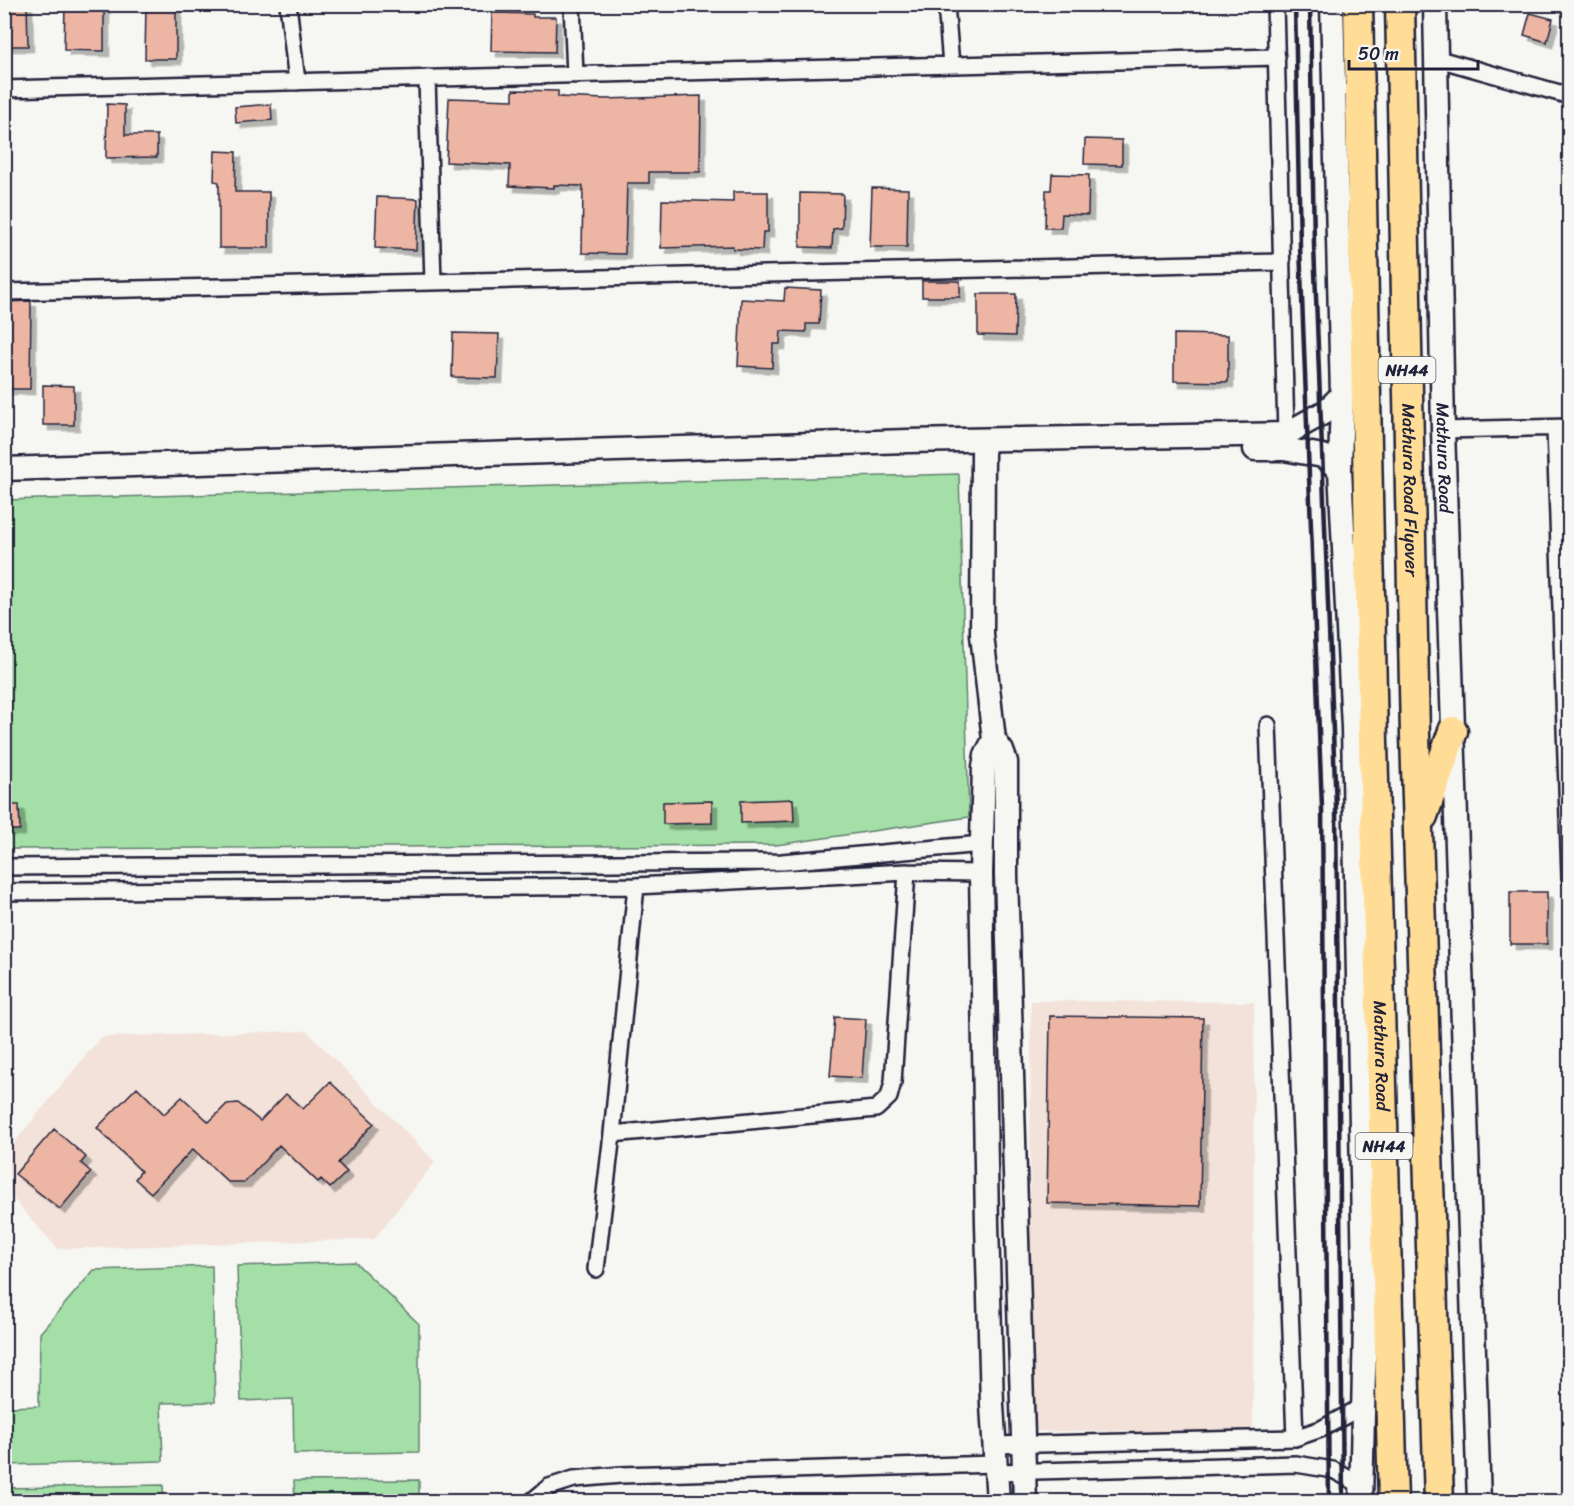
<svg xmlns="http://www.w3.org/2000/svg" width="1574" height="1506" font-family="Sriracha,sans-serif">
  <defs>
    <filter id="shadow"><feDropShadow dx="5.5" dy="5.5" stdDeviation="0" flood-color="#0004"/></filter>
  </defs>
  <rect width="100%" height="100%" fill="#f6f6f2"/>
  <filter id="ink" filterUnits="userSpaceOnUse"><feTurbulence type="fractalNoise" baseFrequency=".0167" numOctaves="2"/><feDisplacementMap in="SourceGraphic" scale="12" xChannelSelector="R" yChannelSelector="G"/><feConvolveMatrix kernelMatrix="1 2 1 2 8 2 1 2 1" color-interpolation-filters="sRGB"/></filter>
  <g filter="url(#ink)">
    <!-- built -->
    <path fill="#f3e2da" d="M1031,1001L1254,1002L1253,1432L1029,1431Z
      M307,1031L435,1162L374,1239L58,1249L5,1190V1154L101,1037Z"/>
    <!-- green -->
    <path fill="#a3dfa6" stroke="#628070" stroke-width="1.5" d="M959,474L969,817L776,845L5,849L4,500Z
      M355,1262L419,1324V1452L294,1454L293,1399L241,1401L237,1266Z
      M212,1266L215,1402L161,1403L163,1461L5,1465V1407L39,1406L40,1333L94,1270Z
      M419,1480V1501H295L294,1481Z
      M163,1485L164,1501H5V1488Z"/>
    <!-- building -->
    <path fill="#edb5a3" stroke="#22223b" stroke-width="1.5" filter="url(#shadow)" d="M4,4H27L28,46H4Z
      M65,4H104V51L64,50Z
      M146,4H176V59H145Z
      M492,13L533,14V17H556L555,52L491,51Z
      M1530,13L1553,19L1547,42L1524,35Z
      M513,90L558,91V97L605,99L701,96L700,172H649V183H627L625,254L582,253L583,186L554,185V188L509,186L510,165L446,162L449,98L513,100Z
      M107,104L125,105V135H157V157L106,158Z
      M271,104L272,120L236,123L235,107Z
      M1085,139L1122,140V165L1084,164Z
      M215,151L236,152L235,192H269V248H219V182L214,181Z
      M1052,174L1089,175L1088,215L1062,214L1061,228H1045L1046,190H1051Z
      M872,188L908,189L907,247H870Z
      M733,192H768V232H763L762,250L733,249V246L661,248L662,200L733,202Z
      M800,193L843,194L842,228L833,229L832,248L800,247Z
      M377,197L418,199L416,250L375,248Z
      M922,281H960V297H922Z
      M785,288L821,290L819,324H806V332L781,331L780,344H773L772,368L738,366L741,299L784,301Z
      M978,294H1016L1015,336L978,335Z
      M31,301L30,389H4V302Z
      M453,333L499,334L497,378L452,377Z
      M1174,334L1228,335V382L1174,381Z
      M43,385L74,386V425H43Z
      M793,799L794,821L741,823V801Z
      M712,801V823L663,824V802Z
      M4,805H19L20,830H4Z
      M1510,892H1547V944H1510Z
      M1050,1016L1203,1018L1200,1206L1047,1203Z
      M835,1017L866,1019L862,1078L830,1076Z
      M330,1082L374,1123L338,1163L347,1172L330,1188L321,1179L318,1182L279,1145L245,1182H228L193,1149L151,1193L135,1179L141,1171L97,1128L137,1087L164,1114L182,1097L209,1122L227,1104L238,1103L260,1121L286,1094L303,1109Z
      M54,1129L86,1157L81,1163L91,1172L60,1209L15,1174Z"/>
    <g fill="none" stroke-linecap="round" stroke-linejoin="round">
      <!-- street casing -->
      <g stroke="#22223b" stroke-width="20">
        <path id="street" d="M288,4L297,82
          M572,4L575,75
          M946,4L951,65
          M1275,4L1286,434
          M1435,58L1570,96
          M427,78L433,282
          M4,89L1277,57
          M4,292L1282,262
          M1555,428L1570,878
          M1443,430L1570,427
          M1268,725L1295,1438
          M4,867L782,862L982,844
          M4,892L636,886L907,872L981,873
          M612,1134L876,1109L889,1097L893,1082L907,872
          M596,1269L612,1134L636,886
          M994,1445L1295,1438L1321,1429L1363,1406
          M996,1472L1296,1464L1333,1470L1361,1485
          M531,1502L549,1487L574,1479L621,1475L996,1464"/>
      </g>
      <!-- secondary casing -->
      <g stroke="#22223b" stroke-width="27">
        <g id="secondary">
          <path d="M1332,4L1342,395L1340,470L1353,727L1365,1326L1361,1502"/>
          <path id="s1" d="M1435,4L1443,430L1479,1502"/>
          <path d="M985,440L983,453L982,635L994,740L1002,751L1006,762V875L1025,1502"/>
          <path d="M1255,449H1284L1323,456L1340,470"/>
          <path d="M4,469L908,441L1286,434L1325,412L1342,395"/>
          <path d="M994,740L986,755L984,767L981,873L987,1224L992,1405L998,1502"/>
        </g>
      </g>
      <!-- highway casing -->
      <g stroke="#22223b" stroke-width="33">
        <g id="highway">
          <path id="s2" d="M1358,4L1373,742L1393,1502"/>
          <path id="s3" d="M1400,4L1415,735L1439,1502"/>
          <path d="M1423,816L1453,731"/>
        </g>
      </g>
      <!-- street -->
      <use href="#street" stroke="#f6f6f2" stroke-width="15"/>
      <!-- secondary -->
      <use href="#secondary" stroke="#f6f6f2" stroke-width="22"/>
      <!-- highway -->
      <use href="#highway" stroke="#ffdd96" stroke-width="28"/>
      <!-- rail -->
      <path stroke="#22223b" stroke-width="4.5" d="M1295,4L1300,246L1322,808L1329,1502
        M1310,4L1314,245L1336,808L1343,1502"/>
    </g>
  </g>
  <g text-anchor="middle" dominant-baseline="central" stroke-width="4.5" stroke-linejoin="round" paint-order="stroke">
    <!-- shield labels -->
    <g fill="#f6f6f2" stroke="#626272" stroke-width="1.5">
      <rect x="1378.5" y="357" width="57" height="26" rx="4.5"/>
      <rect x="1355.5" y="1133" width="57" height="26" rx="4.5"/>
    </g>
    <g font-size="16" font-weight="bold" fill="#22223b">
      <text x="1407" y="370">NH44</text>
      <text x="1384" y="1146">NH44</text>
    </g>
    <!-- street labels -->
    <g font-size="18" fill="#22223b" stroke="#f6f6f2">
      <text stroke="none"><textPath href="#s1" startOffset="454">Mathura Road</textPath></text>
      <text stroke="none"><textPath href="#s3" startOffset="486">Mathura Road Flyover</textPath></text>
      <text stroke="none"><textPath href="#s2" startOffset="1052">Mathura Road</textPath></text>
    </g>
  </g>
  <!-- margin -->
  <rect width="1574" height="1506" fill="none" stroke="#f6f6f2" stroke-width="24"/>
  <rect x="12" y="12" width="1550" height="1482" fill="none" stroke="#22223b" stroke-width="2" filter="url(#ink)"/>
  <!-- scale -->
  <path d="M1349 60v9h129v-9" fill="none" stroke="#22223b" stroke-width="3"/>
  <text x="1358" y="60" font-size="18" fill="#22223b" stroke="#f6f6f2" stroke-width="4.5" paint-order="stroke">50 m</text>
</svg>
